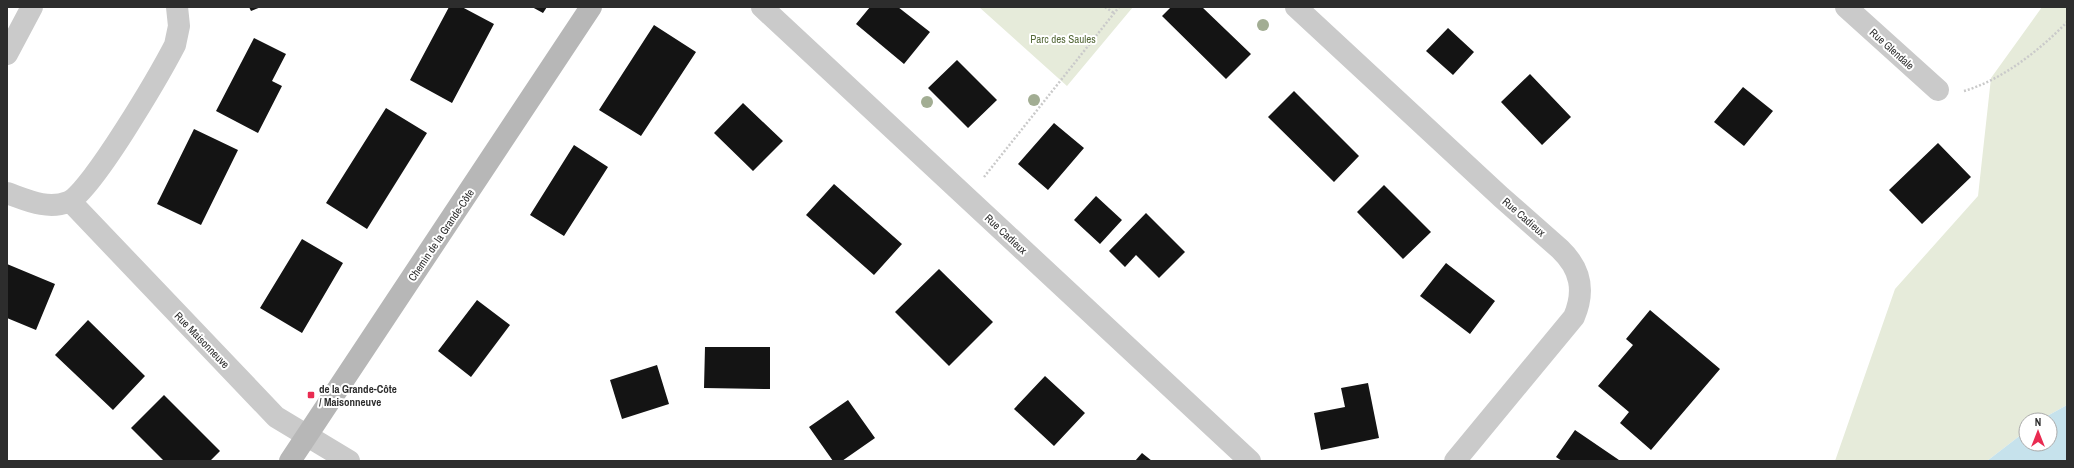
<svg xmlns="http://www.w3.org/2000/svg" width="2074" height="468" font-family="'Archivo Narrow',sans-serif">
  <rect width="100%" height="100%" fill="#fff"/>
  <!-- green -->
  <path fill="#e6ebda" d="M979,7H1133L1067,86Z
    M2042,7H2067V405L2040,420H2026V431L1987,461H1835L1895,289L1978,196L1991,78Z"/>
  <!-- water -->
  <path fill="#c6e2ec" d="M2067,405V461H1987L2026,431V444H2050V420H2040Z"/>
  <!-- building -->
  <path fill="#141414" d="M249,7H261L251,11Z
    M449,7H462L494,24L452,103L410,80Z
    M532,7H547L543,13Z
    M870,7H898L930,32L904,64L856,24Z
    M1171,7H1202L1251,54L1226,79L1162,16Z
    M654,25L696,52L641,136L599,110Z
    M1448,28L1474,52L1453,75L1426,51Z
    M254,38L286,54L272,81L282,86L258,133L216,111Z
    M957,60L997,100L968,128L928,88Z
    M1530,74L1571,117L1542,145L1501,102Z
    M1743,87L1773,111L1744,146L1714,122Z
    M1294,91L1359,156L1334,182L1268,117Z
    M743,103L783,141L753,171L714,133Z
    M386,108L427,133L367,229L326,203Z
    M1054,123L1084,148L1048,190L1018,164Z
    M194,129L238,150L201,225L157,204Z
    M1938,143L1971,177L1922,224L1889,190Z
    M574,145L608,167L564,236L530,215Z
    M834,184L902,244L874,275L806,215Z
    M1384,185L1431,232L1403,259L1357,212Z
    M1096,196L1122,220L1100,244L1074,220Z
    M1146,213L1185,252L1159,278L1136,255L1125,267L1109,251Z
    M302,239L343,263L302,333L260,308Z
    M1446,263L1495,301L1470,334L1420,296Z
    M7,264L55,284L36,330L7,318Z
    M939,269L993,322L949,366L895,312Z
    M477,300L510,325L471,377L438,351Z
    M1650,310L1720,369L1651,450L1620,423L1629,412L1598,386L1633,345L1626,339Z
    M88,320L145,376L113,410L55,355Z
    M705,347H770V389L704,388Z
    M657,365L669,404L622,419L610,380Z
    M1045,376L1085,413L1054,446L1014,409Z
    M1368,383L1379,438L1321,450L1314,413L1345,407L1341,388Z
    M164,395L220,451L210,461H164L131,428Z
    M848,400L875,438L842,461H833L809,427Z
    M1575,430L1619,460L1618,461H1562L1556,457Z
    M1142,453L1152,461H1135Z"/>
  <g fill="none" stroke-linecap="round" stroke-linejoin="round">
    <!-- path -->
    <path stroke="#cacaca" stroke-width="2.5" stroke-dasharray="2 2" stroke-linecap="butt" d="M1105,7L1114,13
      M1964,91C2002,80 2040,50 2067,22
      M984,177L1119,7"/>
    <!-- street -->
    <path stroke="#cacaca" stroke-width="22" d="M762,7L1250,461
      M1296,7L1501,197L1560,249C1581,269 1585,291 1574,317L1455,461
      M1846,7L1938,90
      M7,54L32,7
      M7,193C27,200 47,210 68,202C91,193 161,72 175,45L179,26L177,7
      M70,201L276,417L349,461"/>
    <!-- secondary -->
    <path stroke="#b7b7b7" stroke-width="22" d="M290,461L591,7"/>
  </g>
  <!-- trees -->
  <g fill="#a2ad93">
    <circle cx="1263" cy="25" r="6"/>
    <circle cx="1034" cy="100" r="6"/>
    <circle cx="927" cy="102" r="6"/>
  </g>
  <!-- markers -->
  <rect fill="#e92b51" stroke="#fff" stroke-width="1.5" x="307" y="391" width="8" height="8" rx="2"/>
  <g text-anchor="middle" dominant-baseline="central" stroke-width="4" stroke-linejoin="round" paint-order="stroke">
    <!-- park labels -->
    <g font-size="11" fill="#566a3a" stroke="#fff">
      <text x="1063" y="39">Parc des Saules</text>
    </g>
    <!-- street labels -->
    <g font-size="11" fill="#2d2d2d" stroke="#fff">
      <text transform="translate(1892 49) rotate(42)">Rue Glendale</text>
      <text transform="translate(1524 217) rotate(41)">Rue Cadieux</text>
      <text transform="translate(1006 234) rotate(43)">Rue Cadieux</text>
      <text transform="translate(441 235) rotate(-56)">Chemin de la Grande-Côte</text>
      <text transform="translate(202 340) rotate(46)">Rue Maisonneuve</text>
    </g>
    <!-- poi labels -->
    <g font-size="11" font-weight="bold" fill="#2d2d2d" stroke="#fff" text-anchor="start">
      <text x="319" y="389">de la Grande-Côte<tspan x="319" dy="13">/ Maisonneuve</tspan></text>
    </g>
  </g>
  <!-- border -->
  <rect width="2074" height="468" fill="none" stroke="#2d2d2d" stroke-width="16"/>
  <!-- north arrow -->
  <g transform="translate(2038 432)"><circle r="19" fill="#ffffff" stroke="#ababab"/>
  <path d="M0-3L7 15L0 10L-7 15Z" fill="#e92b51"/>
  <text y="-6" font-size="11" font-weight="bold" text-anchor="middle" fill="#2d2d2d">N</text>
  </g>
</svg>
